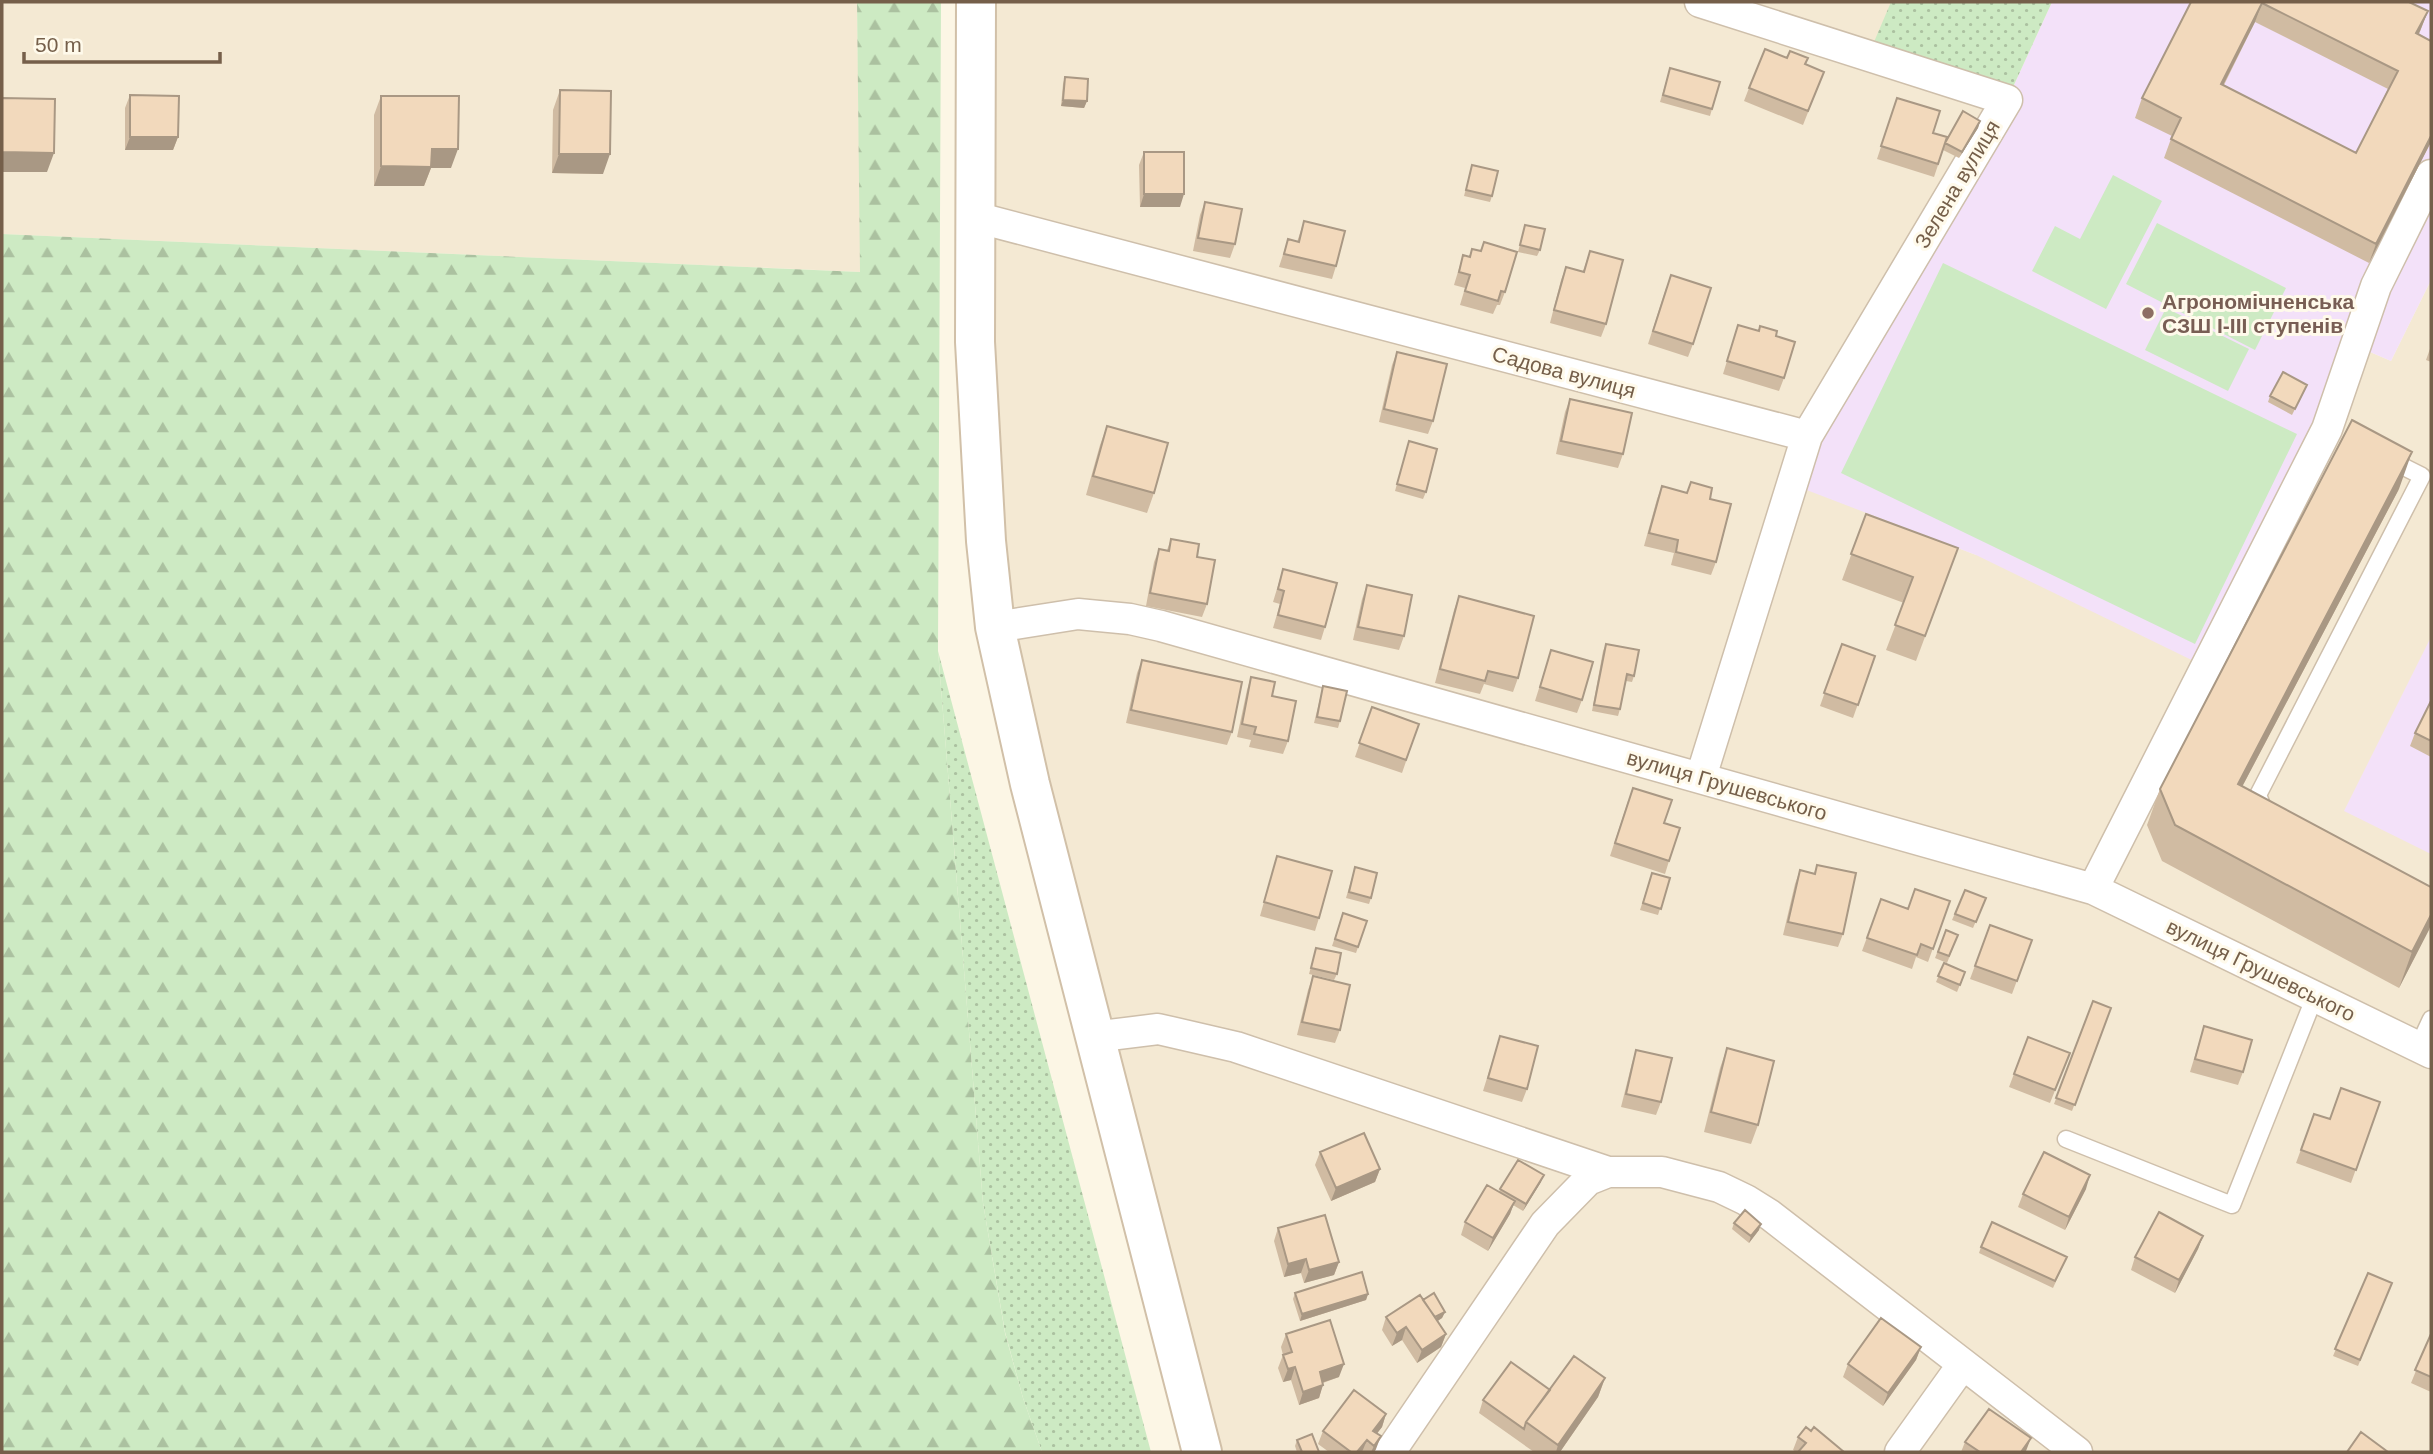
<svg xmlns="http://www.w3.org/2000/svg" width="2433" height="1454" font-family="Helvetica,sans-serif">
  <defs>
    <pattern id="grass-dots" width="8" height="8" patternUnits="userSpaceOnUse" patternTransform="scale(1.75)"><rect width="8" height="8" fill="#cdeac3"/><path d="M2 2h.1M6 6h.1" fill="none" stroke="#abc1a0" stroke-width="1.8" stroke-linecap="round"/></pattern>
    <pattern id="forest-firs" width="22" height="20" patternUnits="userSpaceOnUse" patternTransform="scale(1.75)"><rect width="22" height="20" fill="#cdeac3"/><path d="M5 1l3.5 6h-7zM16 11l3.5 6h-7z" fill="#abc1a0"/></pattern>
  </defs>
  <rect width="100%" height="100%" fill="#fcf6e5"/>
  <!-- residential -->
  <path fill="#f4e9d3" d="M2,2H857L861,272L2,234Z
    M976,2H2052L1804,488L1976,555L2356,346L2391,361L2431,280V1452H1197L995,627Z"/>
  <!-- education -->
  <path fill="#f3e1f9" d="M2052,2H2431V280L2391,361L2356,346L2206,667L1976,555L1804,489L1807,436L2007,100Z
    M2431,637V854L2344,811Z"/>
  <!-- grass -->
  <path fill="url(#grass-dots)" d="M1891,2H2052L2007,100L1868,56Z
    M938,651L1151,1452H1042L1023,1398L1005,1332L983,1203Z"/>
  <!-- forest -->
  <path fill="url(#forest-firs)" d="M857,2H941L938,651L983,1203L1005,1333L1023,1398L1042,1452H2V234L860,272Z"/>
  <!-- green -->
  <path fill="#cdeac3" d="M2113,175L2162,201L2106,309L2032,271L2055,226L2080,239Z
    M2157,223L2286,288L2255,350L2126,284Z
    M1943,263L2297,434L2195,644L1841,473Z
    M2166,308L2249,349L2228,391L2145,350Z"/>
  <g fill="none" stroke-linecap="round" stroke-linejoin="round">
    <!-- service casing -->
    <g stroke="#cebfab" stroke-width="19">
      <path id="service" d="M2266,815L2258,795L2422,476L2388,459
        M2418,1047L2431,1019
        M2066,1139L2232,1205L2315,996"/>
    </g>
    <!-- minor casing -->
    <g stroke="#cebfab" stroke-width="33">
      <path id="minor" d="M1700,2L2007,100L1807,436
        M975,217L1807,436L1701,777
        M995,627L1078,614L1130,619L1161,626L2093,889L2431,1053
        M2093,889L2327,429L2376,286L2431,175
        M1093,1037L1158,1029L1236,1047L1608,1172
        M1390,1452L1545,1224L1588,1180L1608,1172H1662L1719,1187L1746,1200L1770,1215L2077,1452
        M1900,1452L1963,1364"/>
    </g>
    <!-- secondary casing -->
    <g stroke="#d1c0a8" stroke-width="42">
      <path id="secondary" d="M976,2L975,342L986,541L995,627L1030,784L1202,1452"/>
    </g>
    <!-- service -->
    <use href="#service" stroke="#fff" stroke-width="16"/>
    <!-- minor -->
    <use href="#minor" stroke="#fff" stroke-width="30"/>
    <!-- secondary -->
    <use href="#secondary" stroke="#fff" stroke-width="38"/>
  </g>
  <!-- wall -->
  <path fill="#d0bba2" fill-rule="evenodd" d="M2191,2H2409L2428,11L2419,34L2431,41V142L2369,263L2164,158L2172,136L2135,118L2142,98ZM2255,22L2388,89L2356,153L2224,85Z
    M1787,58L1824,72L1803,125L1744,101L1749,88Z
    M1668,75L1712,109L1710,116L1660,102Z
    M1065,77L1087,101L1084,108L1061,106L1063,84Z
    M560,90L603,174L552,173L553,110Z
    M130,95L178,137L173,150H125V108Z
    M381,96L451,168H431L424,186H374V115Z
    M1897,98L1933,133L1945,142L1980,121L1978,128L1959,158L1943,150L1934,177L1877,159Z
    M1144,152L1180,207H1140L1139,165Z
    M1472,165L1492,196L1490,202L1464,196Z
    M1205,202L1235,244L1230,258L1193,251L1200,215Z
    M1304,221L1336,266L1332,279L1279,267L1288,239L1297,242Z
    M1525,225L1540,250L1537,256L1518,252Z
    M1472,249L1505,292L1500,305H1497L1493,314L1460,305L1465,288L1454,285L1463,255L1469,257Z
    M1590,251L1606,324L1601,337L1550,323L1561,280L1566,267L1583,271Z
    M1666,288L1693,344L1688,357L1648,344Z
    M1738,325L1776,336L1784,378L1779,391L1723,374Z
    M2431,346V362L2426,360Z
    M1397,352L1433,421L1428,434L1379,422L1392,365Z
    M2307,385L2292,415L2268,402L2270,396Z
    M1570,399L1623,454L1618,468L1556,454L1565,412Z
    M1107,426L1154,493L1147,513L1086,495L1100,445Z
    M1409,441L1426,492L1423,499L1395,491Z
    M1691,482L1710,499L1716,562L1711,575L1671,565L1674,553L1644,546L1657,499L1662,486L1687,493Z
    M2399,489L2242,787L2431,887V924L2399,988L2162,861L2147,825L2160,789Z
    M1866,514L1958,548L1916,661L1886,650L1904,603L1842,580Z
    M1171,539L1207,604L1202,617L1146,606L1154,562L1159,549L1167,550Z
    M1283,569L1325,627L1321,640L1273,628L1280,604L1273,602Z
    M1367,585L1404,636L1399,650L1353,640L1362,599Z
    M1459,596L1518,678L1513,692L1484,684L1480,694L1435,683L1454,610Z
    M1606,644L1634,676L1632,682L1626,681L1620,709L1618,716L1592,711L1603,651Z
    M1842,644L1875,656L1853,718L1820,706Z
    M1551,650L1582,700L1577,713L1535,701Z
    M1142,660L1232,732L1227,745L1126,723L1137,673Z
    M1251,677L1272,696L1288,741L1283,754L1249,747L1251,740L1237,737L1247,690Z
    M1323,686L1340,721L1338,728L1314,723Z
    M2431,701V757L2410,746L2415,733Z
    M1372,707L1419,724L1402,773L1355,757Z
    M1628,801L1664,823L1669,861L1665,874L1610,856Z
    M1277,856L1319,918L1315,931L1260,916Z
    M1817,865L1843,934L1838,947L1783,935L1795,884L1800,870L1814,873Z
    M1355,867L1371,898L1369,904L1346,898Z
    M1652,873L1670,878L1658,915L1640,910Z
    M1965,890L1986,898L1973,928L1952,920Z
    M1881,899L1908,908L1950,901L1928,962L1916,957L1912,969L1862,951Z
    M1343,913L1367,921L1356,953L1332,946Z
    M1990,925L2032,940L2012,994L1970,979Z
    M1946,930L1958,935L1947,963L1935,958Z
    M1316,948L1337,974L1334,980L1309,974Z
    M1944,963L1965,972L1957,992L1936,982Z
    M1313,976L1340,1030L1335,1043L1297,1035L1308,990Z
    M2093,1001L2111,1008L2072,1111L2054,1104Z
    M2204,1026L2243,1072L2238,1085L2190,1072Z
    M1500,1036L1527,1089L1522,1102L1483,1091Z
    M2028,1037L2070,1053L2050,1103L2009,1087Z
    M1727,1048L1758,1125L1751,1144L1704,1132L1720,1068Z
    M1636,1050L1661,1102L1656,1115L1621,1107L1632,1063Z
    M2380,1102L2351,1183L2296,1163L2314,1114L2330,1119Z
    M1320,1152L1380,1169L1375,1182L1331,1201L1315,1165Z
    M1541,1182L1523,1211L1513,1205L1510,1214L1488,1251L1461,1235L1465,1222L1499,1192L1500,1189Z
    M2086,1189L2065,1230L2018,1207L2023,1194Z
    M1734,1223L1759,1230L1749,1243L1732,1229Z
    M1278,1228L1339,1262L1334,1275L1304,1283L1301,1273L1284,1277L1274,1241Z
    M2203,1236L2198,1249L2175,1293L2131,1270L2135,1257Z
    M1981,1247L2064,1264L2053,1288L1979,1253Z
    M2368,1273L2392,1283L2358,1366L2333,1356Z
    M1295,1293L1368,1294L1366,1300L1300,1321L1293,1299Z
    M1423,1300L1445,1312L1442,1318L1438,1321L1446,1334L1441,1347L1417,1363L1402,1340L1392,1346L1382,1330L1386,1317Z
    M1286,1334L1339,1377L1323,1383L1319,1398L1299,1405L1291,1380L1283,1382L1278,1368L1283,1355L1281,1347Z
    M2431,1334V1392L2411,1383Z
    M1921,1347L1916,1360L1883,1406L1843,1377L1848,1364Z
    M1605,1378L1598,1397L1560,1452H1534L1479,1413L1483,1400L1550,1390Z
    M1386,1414L1382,1427L1377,1433L1376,1449L1374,1452H1329L1318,1444L1323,1431Z
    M1811,1431L1844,1452H1796L1793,1450L1798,1437Z
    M1297,1440L1319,1452H1297L1295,1446Z
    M1965,1442L2025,1452H1961Z"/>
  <!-- shaded-wall -->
  <path fill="#a99884" d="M2262,3L2255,22L2214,103L2221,84Z
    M2428,11L2420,31L2409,52L2416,33Z
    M1063,100L1087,101L1084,108L1061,106Z
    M1980,121L1978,128L1959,158L1962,152Z
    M2431,136V142L2369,263L2376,244Z
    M130,137H178L173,150H125Z
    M432,149H458L451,168H431L424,186H374L381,166Z
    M2,152L54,153L47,172H2Z
    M559,154H610L603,174L552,173Z
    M1144,194H1184L1180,207H1140Z
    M2412,452L2399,489L2224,821L2238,784Z
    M2431,915V924L2429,930L2399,988L2412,952Z
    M1380,1169L1375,1182L1331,1201L1336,1188Z
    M1544,1175L1541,1182L1523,1211L1526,1204Z
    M2090,1175L2086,1189L2065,1230L2069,1217Z
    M1515,1201L1510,1214L1488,1251L1493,1238Z
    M1761,1224L1759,1230L1749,1243L1751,1236Z
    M2203,1236L2198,1249L2175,1293L2179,1280Z
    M1306,1259L1301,1273L1284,1277L1288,1264Z
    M1339,1262L1334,1275L1304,1283L1309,1270Z
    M1368,1294L1366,1300L1300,1321L1302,1314Z
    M1445,1312L1442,1318L1431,1325L1434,1319Z
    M1406,1327L1402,1340L1392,1346L1397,1333Z
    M1446,1334L1441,1347L1417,1363L1422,1350Z
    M1921,1347L1916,1360L1883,1406L1888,1393Z
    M1344,1364L1339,1377L1315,1385L1320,1372Z
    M1295,1367L1291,1380L1283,1382L1288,1369Z
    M1605,1378L1598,1397L1560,1452H1556L1558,1445Z
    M1323,1385L1319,1398L1299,1405L1303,1392Z
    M1386,1414L1382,1427L1369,1444L1373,1431Z
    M1381,1436L1376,1449L1374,1452H1371L1374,1446Z
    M2031,1438L2026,1451L2021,1452Z
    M1367,1440L1362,1452H1357Z"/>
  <!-- building -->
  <path fill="#f2d9bc" stroke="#a99884" stroke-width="2" fill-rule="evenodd" d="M2191,2H2409L2428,11L2416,33L2431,41V136L2376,244L2171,139L2181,118L2142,98ZM2262,3L2398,71L2356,153L2221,84Z
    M1765,49L1787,58L1790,51L1808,58L1805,64L1824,72L1808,111L1749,88Z
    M1670,68L1720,82L1712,109L1663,95Z
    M1065,77L1088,79L1087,101L1063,100Z
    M560,90L611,91L610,154H559Z
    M130,95L179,96L178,137H130Z
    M381,96H459L458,149H432L431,167L381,166Z
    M2,98L55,99L54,153L2,152Z
    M1897,98L1940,111L1933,133L1947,137L1938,164L1881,146Z
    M1963,111L1980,121L1962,152L1945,143Z
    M1144,152H1184V194H1144Z
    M1472,165L1498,171L1492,196L1466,190Z
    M1205,202L1242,209L1235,244L1198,238Z
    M1304,221L1345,231L1336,266L1284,254L1288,239L1299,242Z
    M1525,225L1545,229L1540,250L1520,245Z
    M1484,242L1517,252L1505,292L1501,291L1498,301L1465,291L1470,275L1459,272L1463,255L1470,257L1472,249L1481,251Z
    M1590,251L1623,260L1606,324L1554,310L1566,267L1584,272Z
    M1671,275L1711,288L1693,344L1653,331Z
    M1738,325L1759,331L1760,326L1777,331L1776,336L1795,342L1784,378L1727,361Z
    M1397,352L1447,364L1433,421L1384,409Z
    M2283,372L2307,385L2295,409L2270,396Z
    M1570,399L1632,413L1623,454L1561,441Z
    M2352,420L2412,452L2238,784L2431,887V915L2412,952L2175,825L2160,789Z
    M1107,426L1168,443L1154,493L1093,476Z
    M1409,441L1437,449L1426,492L1397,484Z
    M1691,482L1712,488L1710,499L1731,504L1716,562L1676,552L1678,540L1649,533L1662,486L1687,493Z
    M1866,514L1958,548L1925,636L1895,625L1913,577L1851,554Z
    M1171,539L1199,544L1197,557L1215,560L1207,604L1150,593L1159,549L1169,551Z
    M1283,569L1337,583L1325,627L1278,615L1284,591L1278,589Z
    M1367,585L1412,595L1404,636L1358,627Z
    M1459,596L1534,616L1518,678L1488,671L1485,681L1440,669Z
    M1606,644L1639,650L1634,676L1627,674L1620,709L1594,705Z
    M1842,644L1875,656L1858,705L1824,693Z
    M1551,650L1593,662L1582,700L1540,687Z
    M1142,660L1242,682L1232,732L1131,710Z
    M1251,677L1275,682L1272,696L1296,701L1288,741L1254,734L1256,727L1242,724Z
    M1323,686L1347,691L1340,721L1317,717Z
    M2431,701V741L2415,733Z
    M1372,707L1419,724L1406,760L1359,743Z
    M1633,788L1672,800L1664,823L1680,828L1669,861L1615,843Z
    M1277,856L1332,871L1319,918L1264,902Z
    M1817,865L1856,873L1843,934L1788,922L1800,870L1815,874Z
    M1355,867L1377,873L1371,898L1349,892Z
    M1652,873L1670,878L1661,909L1643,903Z
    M1915,889L1950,901L1933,949L1921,944L1917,955L1867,938L1881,899L1908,909Z
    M1965,890L1986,898L1976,922L1955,914Z
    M1343,913L1367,921L1358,947L1335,939Z
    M1990,925L2032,940L2017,981L1975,966Z
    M1946,930L1958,935L1949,956L1938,952Z
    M1316,948L1341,953L1337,974L1311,968Z
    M1944,963L1965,972L1960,985L1938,976Z
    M1313,976L1350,985L1340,1030L1302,1022Z
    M2093,1001L2111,1008L2075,1105L2056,1098Z
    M2204,1026L2252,1040L2243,1072L2195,1059Z
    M1500,1036L1538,1046L1527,1089L1488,1078Z
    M2028,1037L2070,1053L2055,1090L2014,1074Z
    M1727,1048L1774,1061L1758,1125L1711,1112Z
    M1636,1050L1672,1058L1661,1102L1626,1094Z
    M2341,1088L2380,1102L2356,1170L2301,1150L2314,1114L2330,1119Z
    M1364,1133L1380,1169L1336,1188L1320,1152Z
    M2044,1152L2090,1175L2069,1217L2023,1194Z
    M1518,1160L1544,1175L1526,1204L1500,1189Z
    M1487,1185L1515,1201L1493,1238L1465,1222Z
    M1745,1210L1761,1224L1751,1236L1734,1223Z
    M2159,1212L2203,1236L2179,1280L2135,1257Z
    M1325,1215L1339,1262L1309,1270L1306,1259L1288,1264L1278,1228Z
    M1992,1222L2067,1257L2055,1281L1981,1247Z
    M1362,1272L1368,1294L1302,1314L1295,1293Z
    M2368,1273L2392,1283L2360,1360L2335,1349Z
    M1434,1293L1445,1312L1435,1317L1423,1300Z
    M1420,1295L1446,1334L1422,1350L1406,1327L1397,1333L1386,1317Z
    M1881,1318L1921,1347L1888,1393L1848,1364Z
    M1330,1320L1344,1364L1320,1372L1323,1385L1303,1392L1295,1367L1288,1369L1283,1355L1292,1352L1286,1334Z
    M2431,1334V1377L2415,1370Z
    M1574,1356L1605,1378L1558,1445L1526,1422Z
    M1511,1362L1550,1390L1526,1422L1524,1429L1483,1400Z
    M1354,1390L1386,1414L1373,1431L1381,1436L1374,1446L1367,1440L1357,1452H1351L1323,1431Z
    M1989,1409L2031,1438L2021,1452H1980L1965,1442Z
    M1806,1427L1811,1431L1814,1427L1844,1452H1798L1806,1443L1798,1437Z
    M2361,1432L2388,1452H2347Z
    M1312,1434L1319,1452H1302L1297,1440Z"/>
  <!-- markers -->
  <circle fill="#8d6e63" stroke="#fffaeb" stroke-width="2.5" cx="2148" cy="313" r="7"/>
  <g text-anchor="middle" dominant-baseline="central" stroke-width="6" stroke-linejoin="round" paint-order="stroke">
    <!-- street labels -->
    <g font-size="21" fill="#755f4a" stroke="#fffaeb">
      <text transform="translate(1957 184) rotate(-59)">Зелена вулиця</text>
      <text transform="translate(1564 372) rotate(15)">Садова вулиця</text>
      <text transform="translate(1727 785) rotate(16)">вулиця Грушевського</text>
      <text transform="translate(2261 970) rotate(26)">вулиця Грушевського</text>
    </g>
    <!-- education labels -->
    <g font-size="21" font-weight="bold" fill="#785e54" stroke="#fffaeb" text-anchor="start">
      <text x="2162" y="301">Агрономічненська<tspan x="2162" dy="24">СЗШ І-ІІІ ступенів</tspan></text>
    </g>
  </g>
  <!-- border -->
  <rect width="2433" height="1454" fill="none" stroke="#755f4a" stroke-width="7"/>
  <!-- scale -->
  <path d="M24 52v10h196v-10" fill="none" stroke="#755f4a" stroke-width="3.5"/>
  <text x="35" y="52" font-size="21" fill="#755f4a" stroke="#fffaeb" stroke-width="5" paint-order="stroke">50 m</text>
</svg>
